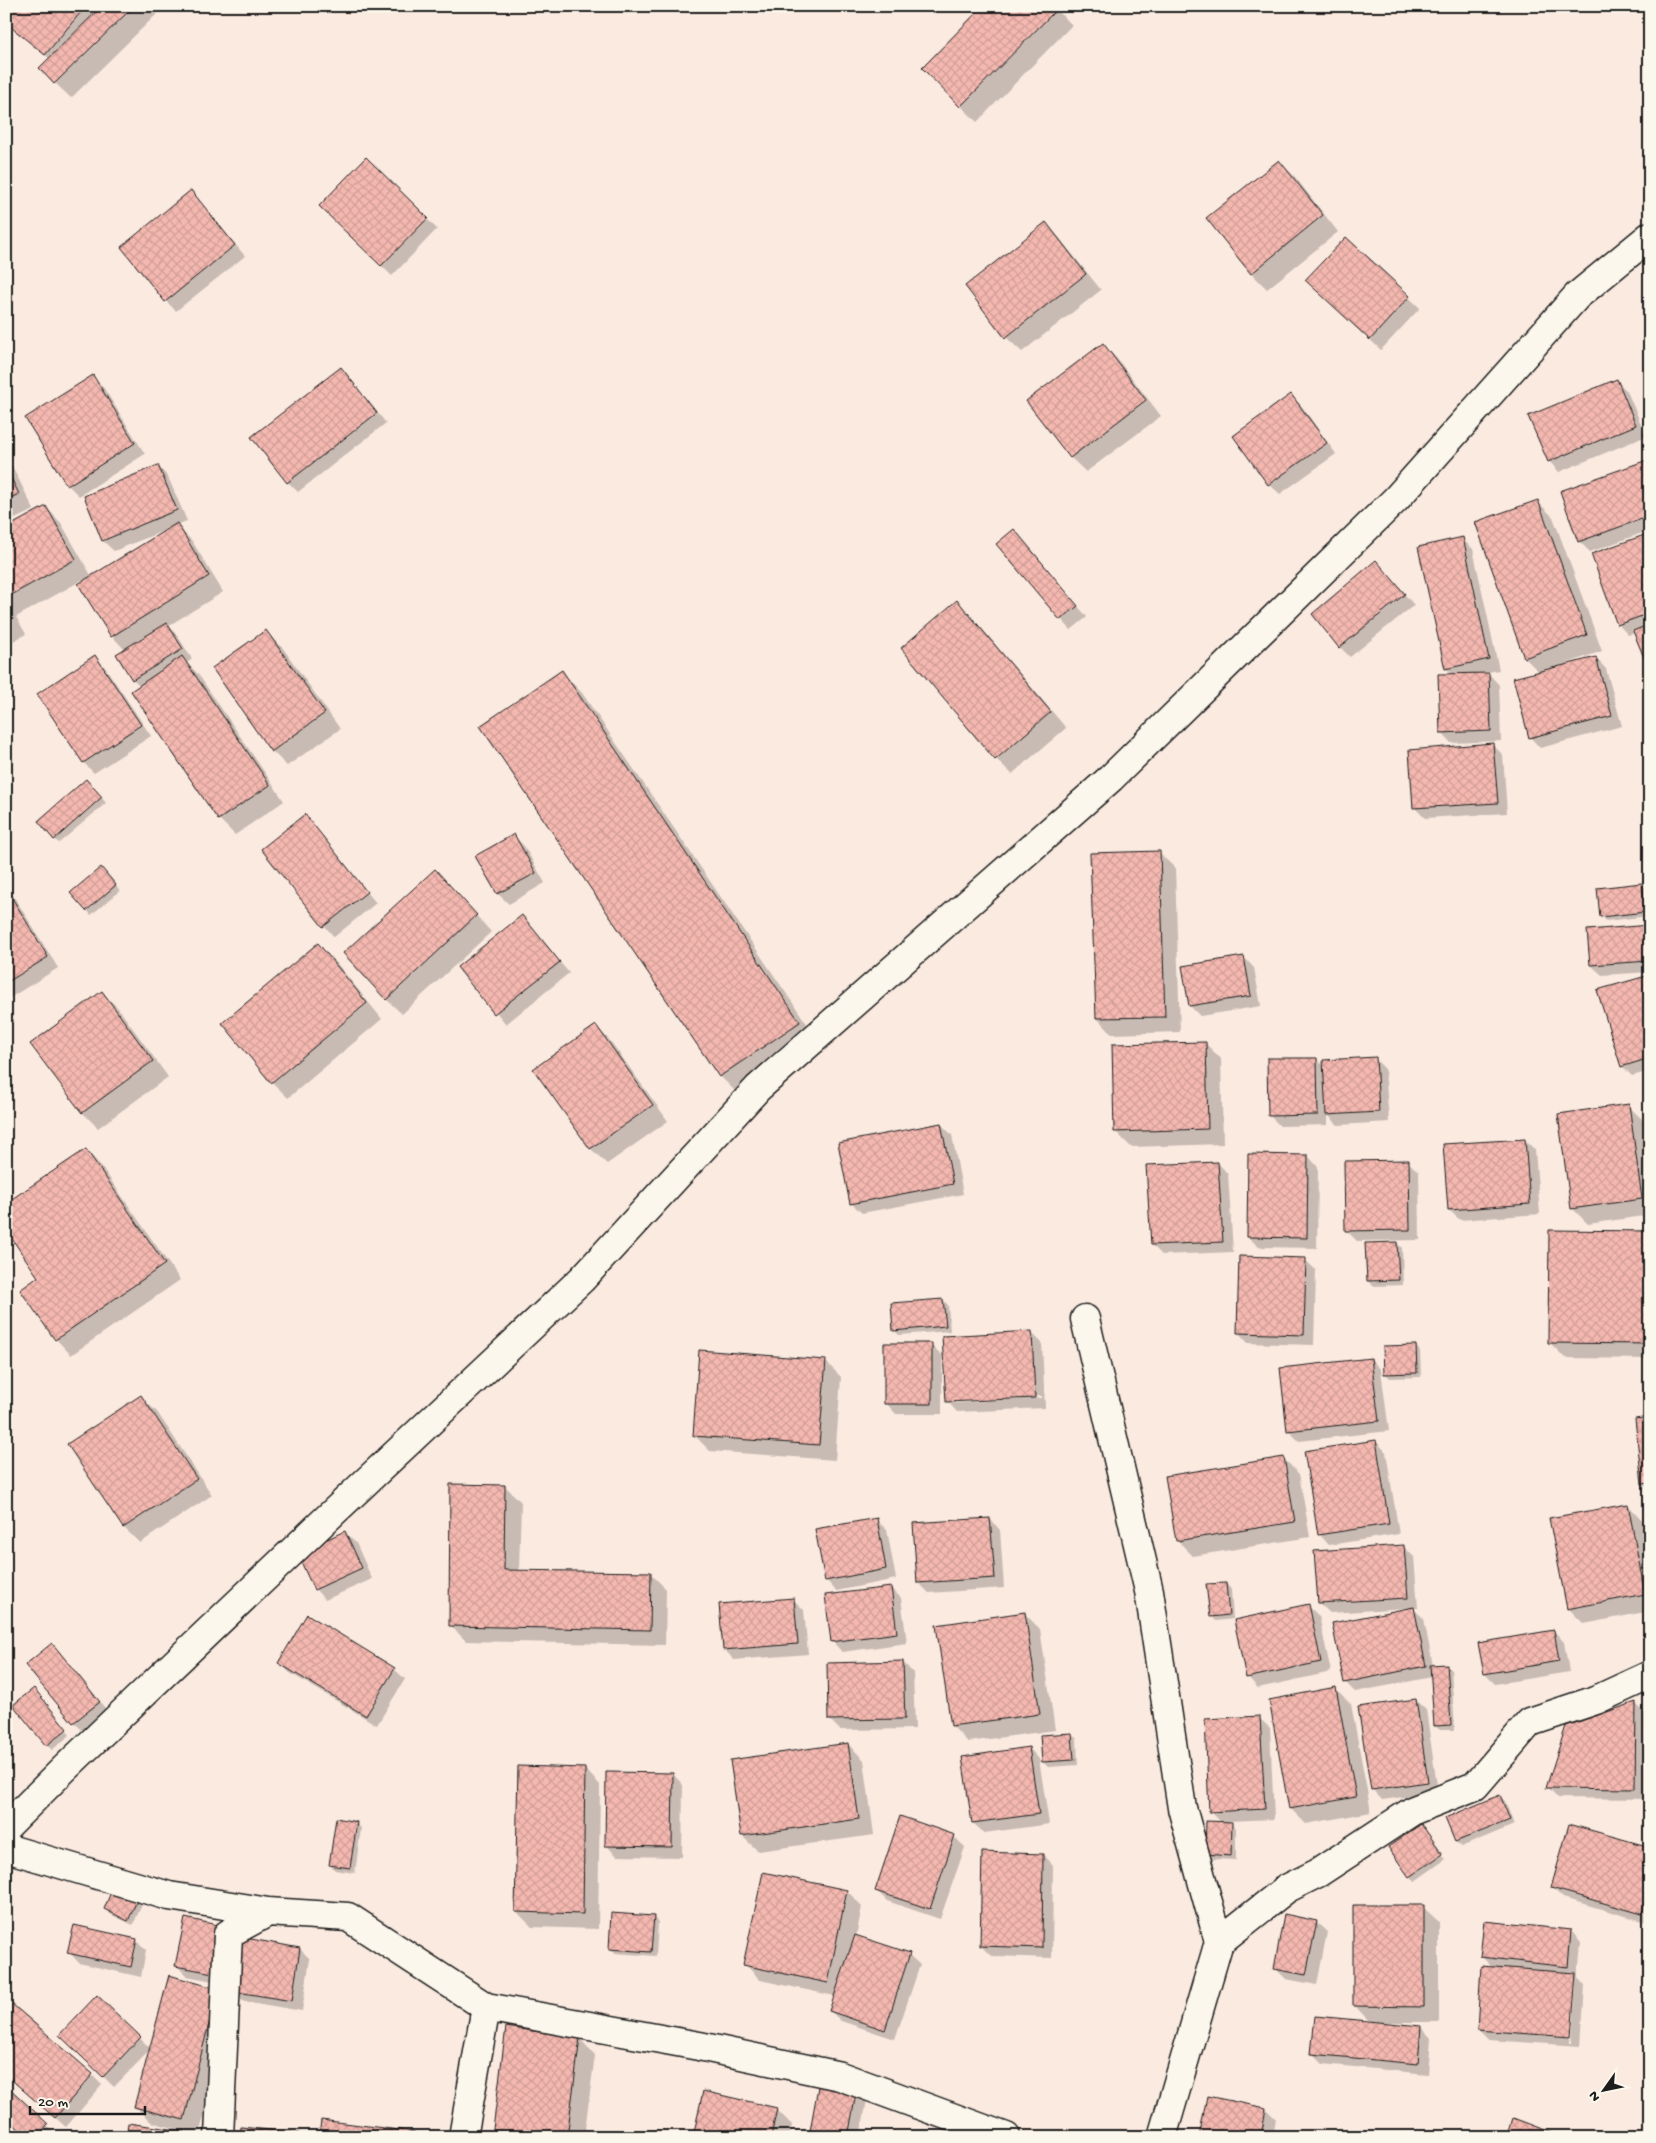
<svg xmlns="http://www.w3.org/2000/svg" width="1656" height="2143" font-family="'Gochi Hand',sans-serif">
  <defs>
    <pattern id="building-cross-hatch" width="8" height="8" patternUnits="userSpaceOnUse" patternTransform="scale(1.25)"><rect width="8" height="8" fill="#f4b8b0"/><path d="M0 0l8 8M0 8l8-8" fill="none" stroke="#d19e97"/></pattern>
  </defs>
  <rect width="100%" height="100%" fill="#faeae0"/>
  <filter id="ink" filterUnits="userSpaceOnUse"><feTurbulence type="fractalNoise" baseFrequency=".02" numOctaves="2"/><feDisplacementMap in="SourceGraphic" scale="10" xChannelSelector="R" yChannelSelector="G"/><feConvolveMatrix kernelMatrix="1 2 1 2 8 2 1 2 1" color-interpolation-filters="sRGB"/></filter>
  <g filter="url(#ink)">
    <!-- shadow -->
    <path fill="#0003" fill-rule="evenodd" d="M6,6H165L71,98L55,83L50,59L6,23Z
      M1053,6L1072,25L977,122L923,68Z
      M366,159L437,229L392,276L321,206Z
      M1279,161L1295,177L1338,232L1267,289L1251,273Z
      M191,192L245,256L176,311L166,301Z
      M1046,224L1061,240L1101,290L1022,352L1006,337Z
      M1346,238L1420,308L1381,350L1317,290Z
      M1103,344L1118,360L1161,416L1086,472L1070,457Z
      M341,368L386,423L298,492L288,482Z
      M92,377L103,387L145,454L79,496L68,485Z
      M1616,380L1627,391L1646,436L1559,472L1549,461Z
      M1291,395L1301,405L1336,454L1280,494L1269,484Z
      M6,454L34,510L6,523Z
      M1650,461V530L1590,552L1579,541Z
      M158,466L168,477L187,521L176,525L192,541L223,592L168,626L177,635L192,659L187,663L198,674L284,801L235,835L219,819L140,686L133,679L125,650L112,636L84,579L16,617L26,634L6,645V529L46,507L61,523L92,577L168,530V529L114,551L103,541L86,496Z
      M1537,501L1553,517L1602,651L1568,663L1569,665L1596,658L1606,669L1622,726L1540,748L1530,737L1540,673L1525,658Z
      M1014,530L1087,617L1071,630L1061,619Z
      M1650,534V668L1635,633L1628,635L1618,624Z
      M1462,539L1473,549L1499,670L1482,673L1489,674L1499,685L1501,741L1451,743L1441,732L1453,675L1446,668Z
      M1376,562L1414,605L1350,657L1340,647Z
      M957,602L973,618L1066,728L1012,774L996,759Z
      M266,632L282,647L340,729L287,766L272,751Z
      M95,657L105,667L151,736L94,773L84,763L39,694Z
      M562,672L582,693L820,1043L741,1097L720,1076Z
      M1493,745L1503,755L1507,813L1425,818L1415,808Z
      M91,785L106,803L59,843L54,839Z
      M305,816L376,903L334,937L262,850Z
      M513,835L524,846L545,883L509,904L498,894L477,856Z
      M1159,853L1175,868L1180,1032L1112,1034L1097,1018Z
      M105,873L120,891L91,915L87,910Z
      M6,884L58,968L8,999L6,997Z
      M1642,884L1647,889L1650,916L1606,921L1602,916Z
      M450,886L491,932L402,1014L386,999Z
      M522,917L569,973L506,1024L459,967Z
      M1650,926V972L1602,975L1591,965Z
      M318,945L334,960L382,1019L288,1098L272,1082L223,1024Z
      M1244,957L1254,968L1261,1006L1200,1016L1190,1006Z
      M1650,976V1071L1632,1076L1622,1066Z
      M102,992L118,1008L168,1077L98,1128L83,1113L32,1044Z
      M596,1026L611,1042L668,1121L607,1164L591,1149L535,1070Z
      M1205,1043L1221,1059L1223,1144L1131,1147L1115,1131Z
      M1316,1059L1325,1067L1375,1059L1385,1069L1389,1122L1338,1125L1328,1115V1125L1280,1126L1269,1115Z
      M1628,1106L1644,1121L1650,1165V1215L1588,1224L1572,1208Z
      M941,1124L952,1135L963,1194L862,1213L851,1203Z
      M1525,1140L1535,1150L1540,1214L1460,1220L1449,1210Z
      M86,1150L101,1166L180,1280L71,1355L56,1339Z
      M1308,1156L1318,1167L1317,1248L1259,1247L1248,1237Z
      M1408,1162L1419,1172L1420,1240L1357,1241L1346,1230Z
      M1218,1163L1228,1174L1233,1252L1162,1255L1152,1245Z
      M1650,1233V1359L1565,1358L1549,1342Z
      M1397,1243L1402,1248L1403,1285L1373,1286L1368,1281Z
      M1305,1260L1316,1270L1314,1345L1248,1343L1238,1332Z
      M943,1300L948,1305L950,1331L899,1335L894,1330Z
      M1032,1333L1042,1343L1045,1408L957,1412L947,1401ZM1042,1396V1398L955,1403V1400Z
      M931,1345L942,1355V1414H896L886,1403Z
      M1416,1346L1420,1351L1421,1377L1390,1378L1385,1373Z
      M1371,1359L1381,1370L1389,1431L1299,1441L1288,1430Z
      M825,1361L841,1377L835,1460L710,1451L695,1436Z
      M141,1397L157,1412L212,1495L140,1543L124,1528L69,1444Z
      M1650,1419V1490L1643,1484Z
      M1376,1441L1386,1452L1399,1534L1329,1545L1319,1534Z
      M1283,1458L1299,1474L1310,1537L1193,1556L1177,1540Z
      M505,1486L521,1502L519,1571L650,1573L666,1589L665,1645L466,1641L450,1625Z
      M1628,1505L1643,1521L1650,1554V1611L1584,1624L1568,1608Z
      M990,1519L1000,1530L1004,1588L929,1593L919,1583L915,1524Z
      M876,1520L887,1530L896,1579L836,1591L826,1580Z
      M345,1533L356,1543L372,1579L325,1600L315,1589Z
      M1404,1547L1414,1557L1418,1608H1413L1424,1619L1433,1666H1446L1451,1670L1455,1730H1440L1435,1726L1432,1677L1355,1692L1345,1682L1406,1608L1330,1613L1319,1603Z
      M1226,1584L1231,1589L1233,1619L1216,1621L1211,1616Z
      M891,1588L901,1598L907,1643L842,1652L832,1641Z
      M794,1600L804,1610L808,1654L734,1660L724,1649Z
      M1308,1606L1319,1616L1331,1672L1258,1688L1248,1677Z
      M1024,1613L1040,1629L1055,1730L968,1742L952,1726Z
      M1554,1631L1564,1642L1569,1672L1495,1684L1485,1674Z
      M52,1644L109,1713L84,1732L74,1722Z
      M279,1662L394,1669L405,1679L377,1725L290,1673Z
      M903,1662L913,1673L915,1729L840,1730L830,1720Z
      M1336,1689L1351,1704L1371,1812L1306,1824L1290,1808Z
      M39,1695L70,1735L52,1750L47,1745Z
      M1415,1700L1426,1710L1438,1792L1382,1800L1372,1789Z
      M1636,1704L1646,1714L1645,1799L1558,1798L1548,1787Z
      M1259,1718L1270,1728L1274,1819L1229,1821L1236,1828V1860L1211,1859L1206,1854L1222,1823L1210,1811Z
      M1072,1734L1077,1739L1078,1765L1048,1767L1043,1762Z
      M848,1744L864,1760L874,1835L758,1851L742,1836Z
      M1029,1748L1039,1759L1049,1824L984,1833L973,1823L964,1758Z
      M585,1769L600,1785L598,1929L532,1927L517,1912Z
      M673,1774L683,1785L682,1857L617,1856L606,1845Z
      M1500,1796L1505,1801L1514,1825L1461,1847L1456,1842L1447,1818Z
      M356,1823L361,1828L355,1873L335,1870L330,1865Z
      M1421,1825L1446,1859L1415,1881L1410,1876Z
      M954,1837L965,1847L940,1919L887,1901L877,1891Z
      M1650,1849V1923L1563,1898L1552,1888Z
      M1043,1855L1053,1866L1052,1958L991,1956L981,1946Z
      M115,1886L143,1902L133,1925L110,1914L105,1909Z
      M847,1891L862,1906L856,1937L909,1955L920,1965L895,2039L841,2021L830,2011L835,1996L760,1980L745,1964Z
      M1423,1907L1439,1922V2022H1383V2024L1421,2027L1431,2038L1428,2074L1323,2064L1313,2054L1371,2023L1355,2006Z
      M653,1917L658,1922L656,1956L615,1953L610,1948Z
      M186,1920L223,1983L187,1976L177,1966Z
      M1316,1922L1327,1932L1317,1985L1286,1979L1276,1969Z
      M1571,1931L1581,1942L1578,1977L1585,1985L1581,2046L1488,2040L1478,2030L1493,1968L1482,1957ZM1574,1982H1576L1572,2043H1570Z
      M136,1940L146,1950L141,1977L79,1963L69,1952Z
      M300,1949L310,1959L302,2011L243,2001L232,1990Z
      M170,1977L233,2006L199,2135L151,2122L135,2106Z
      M97,1997L151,2049L114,2087L71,2045Z
      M580,2039L595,2055L584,2137H493Z
      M6,2075H92L102,2085L66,2127Z
      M820,2083L867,2100L860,2137H818L811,2130Z
      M6,2087L47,2125L57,2137H28Z
      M776,2109L792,2125L789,2137H694Z
      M1266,2109L1276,2119L1273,2137H1200Z
      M1650,2127V2137H1646Z"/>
    <!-- building -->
    <path fill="url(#building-cross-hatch)" stroke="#1c1c1c" d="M6,6H86L45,55L6,23Z
      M102,6H134L54,84L39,68Z
      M983,6H1054L1057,9L960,107L922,68Z
      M366,157L428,218L381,266L319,206Z
      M1279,160L1323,215L1251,274L1206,218Z
      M191,190L235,245L165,302L121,247Z
      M1046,222L1086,274L1005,338L965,286Z
      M1346,237L1410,296L1370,340L1305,280Z
      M1103,343L1146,400L1070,458L1026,401Z
      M341,367L377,413L287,483L251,437Z
      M93,375L135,443L67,486L25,418Z
      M1617,379L1636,425L1548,462L1528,416Z
      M1291,394L1327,443L1268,485L1233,436Z
      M1650,459V516L1578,542L1560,491Z
      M158,465L177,510L102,541L84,496Z
      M6,468L19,494L6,500Z
      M1538,500L1587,635L1524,658L1475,522Z
      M46,506L76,559L6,598V528Z
      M177,523L209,576L111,637L78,584Z
      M1014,529L1078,606L1060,620L996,544Z
      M1650,533V613L1617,625L1591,554Z
      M1463,537L1489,659L1445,669L1418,547Z
      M1376,560L1405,594L1339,648L1312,614Z
      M957,600L1051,712L995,760L901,648Z
      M167,623L183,649L132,680L116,654Z
      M1650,624V672L1633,631Z
      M266,630L325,713L271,752L212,668Z
      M95,655L141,725L83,763L37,694Z
      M182,656L270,785L218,820L131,691Z
      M1596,657L1612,716L1529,738L1513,678Z
      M562,670L800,1022L719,1077L480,726Z
      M1489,673L1491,731L1440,733L1438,674Z
      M1493,743L1498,803L1413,808L1409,750Z
      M86,779L102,797L54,840L38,821Z
      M305,814L367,892L323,927L261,849Z
      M514,834L536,873L497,894L475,856Z
      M1160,851L1165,1017L1096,1018L1090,853Z
      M101,867L116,885L86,911L70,893Z
      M435,869L477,915L386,1000L343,953Z
      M1642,883L1646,912L1600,917L1597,888Z
      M6,888L48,957L6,983Z
      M522,915L560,962L494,1014L457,967Z
      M1650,925V961L1590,965L1587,930Z
      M318,943L367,1003L271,1083L222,1023Z
      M1244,956L1251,996L1189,1006L1182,966Z
      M1650,975V1058L1621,1067L1597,990Z
      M102,991L153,1061L82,1113L30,1044Z
      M596,1025L653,1105L590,1149L533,1069Z
      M1206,1042L1208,1129L1114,1132L1112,1044Z
      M1376,1057L1379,1112L1326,1115L1323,1060Z
      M1267,1058H1317L1318,1115L1268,1116Z
      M1629,1104L1642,1199L1571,1209L1558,1114Z
      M941,1123L953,1184L850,1204L838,1143Z
      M1525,1139L1530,1204L1448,1210L1443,1144Z
      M86,1149L165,1264L55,1340L20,1290L38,1277L6,1230V1203Z
      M1248,1154L1308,1155L1307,1238L1247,1237Z
      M1409,1160L1410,1230L1345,1231L1344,1161Z
      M1218,1162L1223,1242L1151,1245L1146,1165Z
      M1549,1230L1650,1231V1344L1548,1343Z
      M1397,1242L1399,1280L1367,1281L1365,1243Z
      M1239,1256L1306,1258L1304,1335L1237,1333Z
      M943,1299L946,1326L893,1331L891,1303Z
      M1032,1331L1035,1398L946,1402L942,1336Z
      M884,1343H932V1404H884Z
      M1416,1345L1417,1373L1384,1374L1383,1346Z
      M699,1350L826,1360L819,1445L693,1436Z
      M1371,1358L1379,1421L1287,1431L1280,1368Z
      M141,1395L197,1479L123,1528L67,1444Z
      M1650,1417V1483L1642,1484L1635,1419Z
      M1376,1440L1389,1524L1318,1535L1304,1451Z
      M1284,1457L1295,1522L1176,1541L1165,1476Z
      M450,1484L505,1485L504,1570L651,1572L650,1630L449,1626Z
      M1628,1504L1645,1594L1567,1609L1549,1518Z
      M877,1518L886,1569L825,1581L815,1529Z
      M990,1518L995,1578L917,1583L913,1523Z
      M345,1531L362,1568L314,1590L297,1553Z
      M1404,1545L1408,1598L1318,1603L1314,1551Z
      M1226,1583L1229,1615L1210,1617L1206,1584Z
      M891,1587L897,1633L831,1642L825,1595Z
      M794,1598L798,1644L723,1650L719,1604Z
      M1309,1604L1321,1662L1246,1678L1234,1620Z
      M1414,1607L1426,1666L1344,1683L1332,1623Z
      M1025,1612L1040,1714L951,1726L936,1625Z
      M307,1614L395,1668L366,1716L278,1663Z
      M1554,1630L1559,1661L1484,1674L1478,1643Z
      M52,1643L100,1702L73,1723L25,1665Z
      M903,1661L905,1719L828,1720L827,1663Z
      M1447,1664L1451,1725L1434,1726L1430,1665Z
      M1336,1687L1356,1797L1289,1809L1269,1700Z
      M34,1688L67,1729L46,1746L13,1705Z
      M1416,1699L1428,1782L1371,1790L1358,1707Z
      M1636,1702L1635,1789L1546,1788L1566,1726Z
      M1260,1716L1265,1809L1209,1812L1205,1719Z
      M1072,1733L1074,1760L1042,1762L1040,1735Z
      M848,1743L859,1819L741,1836L730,1760Z
      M1029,1747L1039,1814L972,1823L962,1757Z
      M518,1766L585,1768L583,1914L515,1912Z
      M606,1772L673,1773L672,1847L605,1846Z
      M1500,1795L1510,1820L1455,1842L1445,1818Z
      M900,1816L955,1835L930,1909L875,1891Z
      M336,1818L357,1822L350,1868L329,1865Z
      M1206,1821L1232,1822L1231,1856L1205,1854Z
      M1421,1824L1443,1854L1409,1877L1388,1847Z
      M1569,1824L1650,1847V1888L1642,1914L1551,1888Z
      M982,1852L1043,1854L1042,1948L980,1946Z
      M763,1872L847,1890L828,1983L743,1965Z
      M114,1885L139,1896L128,1921L104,1909Z
      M1353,1905H1424V2007L1353,2006Z
      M611,1913L654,1916L651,1952L609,1949Z
      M1284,1914L1317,1921L1306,1975L1274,1969Z
      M185,1918L222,1926L213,1973L175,1966Z
      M1484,1921L1571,1930L1568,1967L1480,1957Z
      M74,1925L137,1939L131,1967L67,1953Z
      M855,1935L910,1953L885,2030L829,2011Z
      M240,1937L300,1948L292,2001L231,1991Z
      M1481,1966L1576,1973L1571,2037L1477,2030Z
      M169,1975L218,1989L184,2120L134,2107Z
      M97,1995L141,2037L103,2077L59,2035Z
      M12,2004L93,2074L55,2118L6,2075V2010Z
      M1315,2016L1421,2026L1418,2064L1311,2054Z
      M506,2027L580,2038L567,2137H492Z
      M819,2081L857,2088L848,2137L810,2131Z
      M6,2085L48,2124L37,2137H27L6,2117Z
      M703,2091L777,2108L771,2137H693Z
      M1207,2096L1266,2108L1261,2137H1199Z
      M1513,2118L1558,2135L1557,2137H1507Z
      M321,2120L415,2132V2137H319Z
      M128,2123L184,2131L183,2137H126Z
      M241,2127L299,2133V2137H240Z"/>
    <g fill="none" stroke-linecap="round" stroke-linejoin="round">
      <!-- minor casing -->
      <g stroke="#1c1c1c" stroke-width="31">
        <path id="minor" d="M1085,1319L1149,1591L1182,1808L1219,1942L1162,2137
          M6,1827L64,1769L322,1523L582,1279L758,1088L1111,778L1396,499L1577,296L1650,236
          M6,1848L169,1896L268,1912L348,1917L486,2007L699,2046L840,2076L1006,2137
          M1219,1942L1286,1889L1318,1873L1414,1810L1475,1786L1530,1722L1596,1700L1650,1675
          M219,2137L228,1934L268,1912
          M463,2137L486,2007"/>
      </g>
      <!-- minor -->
      <use href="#minor" stroke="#fbf7ec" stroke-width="28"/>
    </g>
  </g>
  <!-- margin -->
  <rect width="1656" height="2143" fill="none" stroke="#fbf7ec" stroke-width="25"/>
  <rect x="12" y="12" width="1631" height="2118" fill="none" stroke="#1c1c1c" stroke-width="2" filter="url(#ink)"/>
  <!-- north arrow -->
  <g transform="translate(1604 2090) rotate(237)" stroke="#fbf7ec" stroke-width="4" paint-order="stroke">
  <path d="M0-4L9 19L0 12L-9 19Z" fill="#1c1c1c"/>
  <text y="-8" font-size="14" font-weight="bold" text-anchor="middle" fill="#1c1c1c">N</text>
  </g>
  <!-- scale -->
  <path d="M30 2106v8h115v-8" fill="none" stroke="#1c1c1c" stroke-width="2.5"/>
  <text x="38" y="2106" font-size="15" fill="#1c1c1c" stroke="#fbf7ec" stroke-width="4" paint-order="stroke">20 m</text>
</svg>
